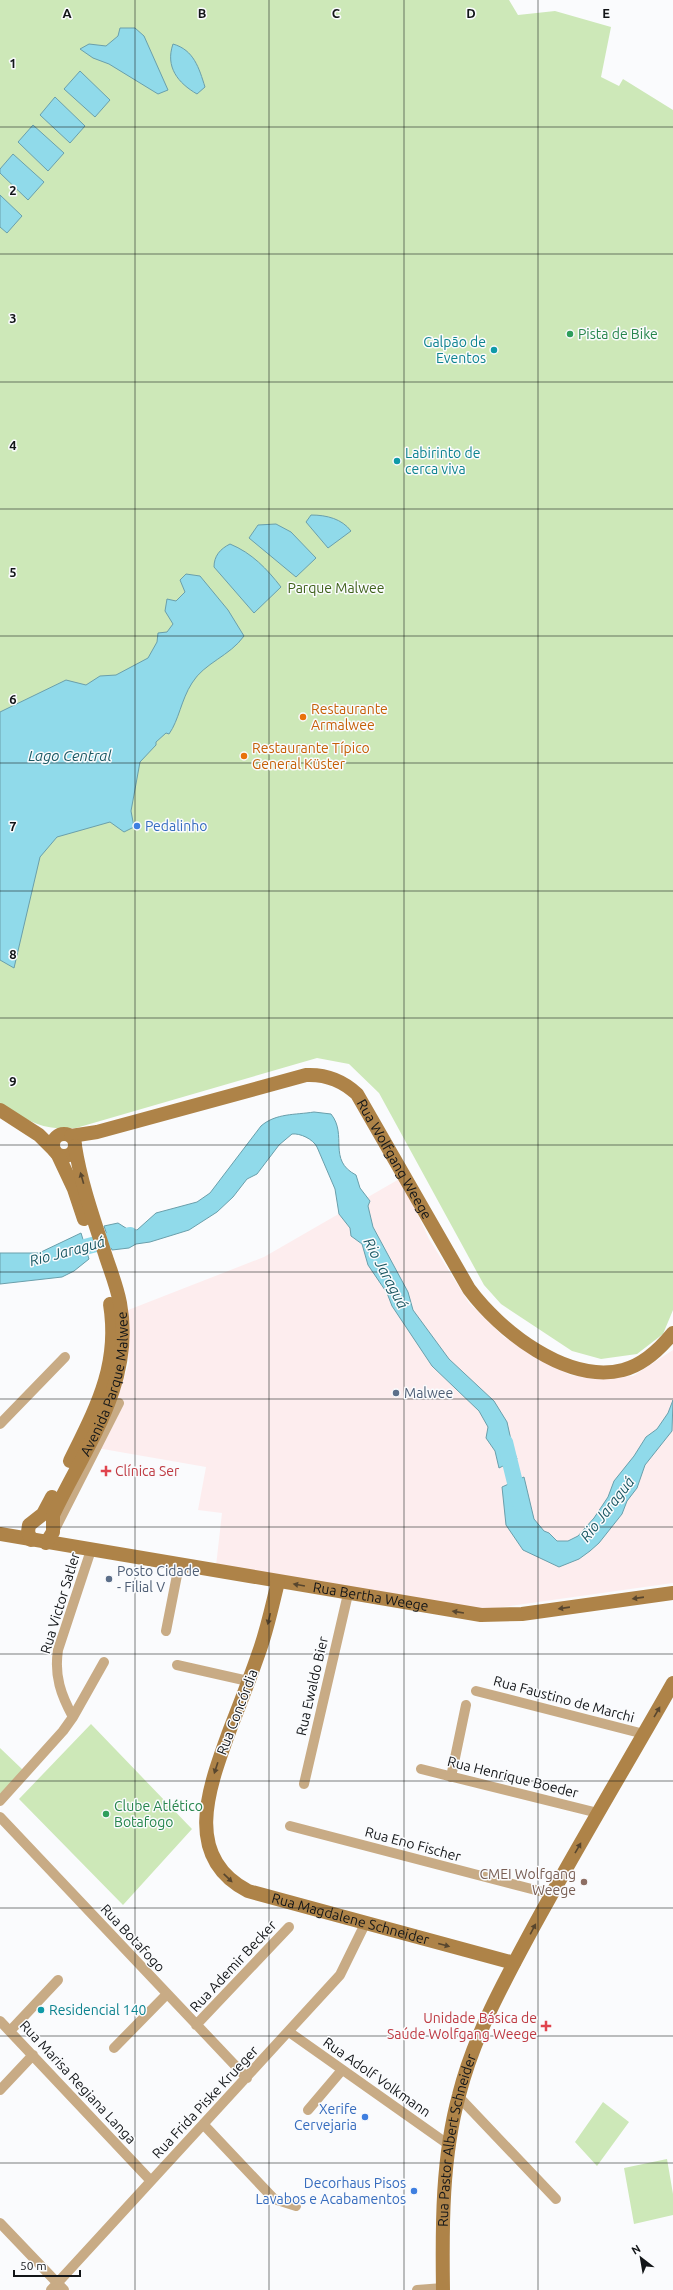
<svg xmlns="http://www.w3.org/2000/svg" width="673" height="2290" font-family="Ubuntu,sans-serif">
  <rect width="100%" height="100%" fill="#fafbfd"/>
  <!-- industrial -->
  <path fill="#fdedee" d="M401,1178L429,1239L469,1303L504,1337L570,1375L595,1378L633,1376L673,1350V1583L475,1611L216,1566L222,1513L198,1510L206,1467L97,1448L114,1408L129,1363L123,1312L264,1257Z"/>
  <!-- green -->
  <path fill="#cde8b8" d="M0,0H509L518,15L555,11L611,27L601,77L619,86L623,79L673,110V1310L663,1334L637,1354L601,1359L572,1351L501,1304L484,1285L379,1093L349,1064L317,1058L76,1128C39,1130 31,1122 0,1103Z
    M91,1724L192,1829L123,1905L19,1799Z
    M0,1748L23,1770L0,1795Z
    M603,2102L629,2122L597,2166L575,2142Z
    M667,2159L673,2194V2215L634,2224L624,2168Z"/>
  <!-- water -->
  <path fill="#90daea" stroke="#6a9fab" d="M120,28H135L144,36L168,90L158,94L109,64L93,58L80,49L89,44L106,46L118,36Z
    M173,44C194,50 199,68 205,87L197,94C178,83 165,67 173,44Z
    M80,71L110,100L95,117L64,89Z
    M55,97L85,126L70,143L40,115Z
    M33,125L64,153L48,171L18,142Z
    M13,154L44,182L28,200L0,173V169Z
    M0,195L22,216L7,233L0,227Z
    M311,515C327,515 342,519 351,531L328,548L306,522Z
    M276,524L291,532L316,558L296,577L249,538L258,525Z
    M230,544C252,553 267,569 281,587L254,613L214,567C214,556 220,549 230,544Z
    M186,574L200,576L228,610L244,636C230,656 204,663 192,683C181,700 179,720 169,734L166,733L156,742V745L140,762L131,811L134,827L124,832L110,822L57,837L40,857L14,968L0,960V712L66,680L86,685L100,676L116,675L148,658L157,642L158,633L167,632L173,624L165,611L167,599L176,601L185,592L180,580Z
    M314,1112L331,1114C348,1135 327,1160 356,1175L360,1188L370,1201L368,1206L373,1227L408,1292L413,1310L449,1359L494,1401L507,1422L513,1449L517,1459L499,1468L495,1451L486,1438L488,1427L479,1411L432,1366L392,1306L387,1293L368,1265L362,1244L351,1236L350,1228L339,1214L335,1189L317,1147C313,1139 300,1133 292,1134L279,1145L257,1174L247,1179L233,1197L217,1212L189,1230L150,1242L136,1244L129,1248L112,1250L104,1226L118,1223L129,1230H137L156,1213L197,1202L210,1193L261,1126C276,1113 295,1115 314,1112Z
    M81,1233L89,1259L74,1271L62,1277L0,1284V1253H39Z
    M673,1400L672,1431L645,1465L637,1488L627,1501L622,1514L599,1543L590,1551L579,1559L559,1567L523,1550L506,1525L502,1487L524,1477L534,1519L544,1531L549,1533L557,1541H568L578,1536L594,1518L608,1497L614,1481L634,1456L646,1437L657,1429L668,1413Z"/>
  <g fill="none" stroke-linecap="round" stroke-linejoin="round">
    <!-- river -->
    <path stroke="#90daea" stroke-width="16" d="M66,1252L130,1235
      M505,1442L520,1503"/>
    <!-- street -->
    <path stroke="#c8ab85" stroke-width="10" d="M0,1424L65,1357
      M55,1529L119,1403
      M166,1631L179,1565
      M177,1665L248,1681
      M476,1691L644,1734
      M73,1717L104,1662
      M421,1769L598,1813
      M451,1777L466,1705
      M304,1784L348,1594
      M0,1801L63,1731L73,1717C61,1695 54,1676 58,1650L91,1550
      M0,1817L247,2078
      M290,1826L551,1894
      M0,2021L151,2181
      M196,2025L289,1927
      M10,2031L58,1980
      M289,2032L449,2145
      M114,2048L167,1994
      M0,2090L33,2055
      M458,2096L556,2199
      M308,2110L342,2070
      M204,2125L274,2199L296,2206
      M0,2223L64,2290
      M51,2290L340,1975L365,1924
      M417,2290L443,2288"/>
    <!-- secondary -->
    <g stroke="#ae8348" stroke-width="14">
      <path d="M0,1110L39,1135L54,1150"/>
      <circle cx="64" cy="1145" r="11"/>
      <path id="s1" d="M71,1136L97,1132L306,1075C326,1074 342,1080 357,1094L469,1289C500,1331 567,1384 623,1370C643,1365 660,1349 673,1333"/>
      <path d="M58,1155L74,1189L84,1219"/>
      <path d="M70,1461C96,1408 120,1365 110,1304"/>
      <path id="s2" d="M0,1534L481,1615L522,1614L673,1593"/>
      <path d="M31,1540L28,1532L29,1525L43,1514L52,1497"/>
      <path id="s3" d="M46,1543L53,1532V1515C85,1447 135,1383 120,1303C117,1287 111,1272 106,1257C94,1220 81,1184 75,1146"/>
      <path id="s4" d="M278,1582C272,1606 267,1631 258,1655C249,1681 239,1706 229,1732C209,1787 182,1857 248,1891L514,1963"/>
      <path id="s5" d="M443,2290C442,2226 442,2157 459,2095C474,2035 505,1980 534,1926C579,1844 627,1764 673,1683"/>
    </g>
  </g>
  <!-- one-way arrows -->
  <defs><path id="oneway-solid" d="M-6-.8H1V-3.2L6.5 0L1 3.2V.8H-6Z"/></defs>
  <g fill="#58462e">
    <use href="#oneway-solid" transform="translate(82 1178) rotate(-106)"/>
    <use href="#oneway-solid" transform="translate(299 1585) rotate(-170)"/>
    <use href="#oneway-solid" transform="translate(638 1598) rotate(172)"/>
    <use href="#oneway-solid" transform="translate(564 1608) rotate(172)"/>
    <use href="#oneway-solid" transform="translate(458 1612) rotate(-171)"/>
    <use href="#oneway-solid" transform="translate(269 1619) rotate(103)"/>
    <use href="#oneway-solid" transform="translate(657 1712) rotate(-60)"/>
    <use href="#oneway-solid" transform="translate(216 1768) rotate(108)"/>
    <use href="#oneway-solid" transform="translate(578 1848) rotate(-60)"/>
    <use href="#oneway-solid" transform="translate(228 1878) rotate(44)"/>
    <use href="#oneway-solid" transform="translate(533 1929) rotate(-62)"/>
    <use href="#oneway-solid" transform="translate(444 1945) rotate(15)"/>
  </g>
  <!-- grid -->
  <path fill="none" stroke="#121518" stroke-width="1" stroke-opacity="0.55" d="M135,0V2290M269,0V2290M404,0V2290M538,0V2290M0,127H673M0,254H673M0,382H673M0,509H673M0,636H673M0,763H673M0,891H673M0,1018H673M0,1145H673M0,1272H673M0,1399H673M0,1527H673M0,1654H673M0,1781H673M0,1908H673M0,2036H673M0,2163H673"/>
  <!-- markers -->
  <g fill="#2e9e5b" stroke="#fafbfd" stroke-width="1.5">
    <circle cx="570" cy="334" r="4"/>
    <circle cx="106" cy="1814" r="4"/>
  </g>
  <g fill="#0f9aa8" stroke="#fafbfd" stroke-width="1.5">
    <circle cx="494" cy="350" r="4"/>
    <circle cx="397" cy="461" r="4"/>
    <circle cx="41" cy="2010" r="4"/>
  </g>
  <g fill="#e8710a" stroke="#fafbfd" stroke-width="1.5">
    <circle cx="303" cy="717" r="4"/>
    <circle cx="244" cy="756" r="4"/>
  </g>
  <g fill="#3f7fe0" stroke="#fafbfd" stroke-width="1.5">
    <circle cx="137" cy="826" r="4"/>
    <circle cx="365" cy="2117" r="4"/>
    <circle cx="414" cy="2191" r="4"/>
  </g>
  <g fill="#5c6f8a" stroke="#fafbfd" stroke-width="1.5">
    <circle cx="396" cy="1393" r="4"/>
    <circle cx="109" cy="1579" r="4"/>
  </g>
  <g fill="#e0444e" stroke="#fafbfd" stroke-width="1.5">
    <path d="M104 1465h4v4h4v4h-4v4h-4v-4h-4v-4h4z"/>
    <path d="M544 2020h4v4h4v4h-4v4h-4v-4h-4v-4h4z"/>
  </g>
  <circle fill="#8d6e63" stroke="#fafbfd" stroke-width="1.5" cx="584" cy="1882" r="4"/>
  <g text-anchor="middle" dominant-baseline="central" stroke-width="3" stroke-linejoin="round" paint-order="stroke">
    <!-- leisure labels -->
    <g font-size="14" fill="#27864d" stroke="#fafbfd" text-anchor="start">
      <text x="578" y="334">Pista de Bike</text>
      <text x="114" y="1806">Clube Atlético<tspan x="114" dy="16">Botafogo</tspan></text>
    </g>
    <!-- culture labels -->
    <g font-size="14" fill="#0d838f" stroke="#fafbfd" text-anchor="start">
      <text x="486" y="342" text-anchor="end">Galpão de<tspan x="486" dy="16">Eventos</tspan></text>
      <text x="405" y="453">Labirinto de<tspan x="405" dy="16">cerca viva</tspan></text>
      <text x="49" y="2010">Residencial 140</text>
    </g>
    <!-- park labels -->
    <g font-size="14" fill="#3f621b" stroke="#fafbfd">
      <text x="336" y="588">Parque Malwee</text>
    </g>
    <!-- food labels -->
    <g font-size="14" fill="#c56008" stroke="#fafbfd" text-anchor="start">
      <text x="311" y="709">Restaurante<tspan x="311" dy="16">Armalwee</tspan></text>
      <text x="252" y="748">Restaurante Típico<tspan x="252" dy="16">General Küster</tspan></text>
    </g>
    <!-- shop labels -->
    <g font-size="14" fill="#366cbe" stroke="#fafbfd" text-anchor="end">
      <text x="145" y="826" text-anchor="start">Pedalinho</text>
      <text x="357" y="2109">Xerife<tspan x="357" dy="16">Cervejaria</tspan></text>
      <text x="406" y="2183">Decorhaus Pisos<tspan x="406" dy="16">Lavabos e Acabamentos</tspan></text>
    </g>
    <!-- street labels -->
    <g font-size="14" fill="#121518" stroke="#fafbfd">
      <text stroke="none"><textPath href="#s1" startOffset="374">Rua Wolfgang Weege</textPath></text>
      <text stroke="none"><textPath href="#s3" startOffset="173">Avenida Parque Malwee</textPath></text>
      <text stroke="none"><textPath href="#s2" startOffset="376">Rua Bertha Weege</textPath></text>
      <text transform="translate(60 1603) rotate(-73)">Rua Victor Satler</text>
      <text transform="translate(312 1686) rotate(-77)">Rua Ewaldo Bier</text>
      <text transform="translate(564 1699) rotate(15)">Rua Faustino de Marchi</text>
      <text transform="translate(237 1712) rotate(-69)">Rua Concórdia</text>
      <text transform="translate(513 1777) rotate(14)">Rua Henrique Boeder</text>
      <text transform="translate(413 1844) rotate(15)">Rua Eno Fischer</text>
      <text stroke="none"><textPath href="#s4" startOffset="443">Rua Magdalene Schneider</textPath></text>
      <text transform="translate(133 1938) rotate(47)">Rua Botafogo</text>
      <text transform="translate(233 1966) rotate(-47)">Rua Ademir Becker</text>
      <text transform="translate(377 2077) rotate(35)">Rua Adolf Volkmann</text>
      <text transform="translate(78 2082) rotate(47)">Rua Marisa Regiana Langa</text>
      <text transform="translate(205 2102) rotate(-47)">Rua Frida Piske Krueger</text>
      <text stroke="none"><textPath href="#s5" startOffset="151">Rua Pastor Albert Schneider</textPath></text>
    </g>
    <!-- service labels -->
    <g font-size="14" fill="#4e5e75" stroke="#fafbfd" text-anchor="start">
      <text x="404" y="1393">Malwee</text>
      <text x="117" y="1571">Posto Cidade<tspan x="117" dy="16">- Filial V</tspan></text>
    </g>
    <!-- health labels -->
    <g font-size="14" fill="#be3a42" stroke="#fafbfd" text-anchor="start">
      <text x="115" y="1471">Clínica Ser</text>
      <text x="537" y="2018" text-anchor="end">Unidade Básica de<tspan x="537" dy="16">Saúde Wolfgang Weege</tspan></text>
    </g>
    <!-- education labels -->
    <g font-size="14" fill="#785e54" stroke="#fafbfd" text-anchor="end">
      <text x="576" y="1874">CMEI Wolfgang<tspan x="576" dy="16">Weege</tspan></text>
    </g>
    <!-- water labels -->
    <g font-size="15" font-style="italic" fill="#1a5863" stroke="#fafbfd">
      <text x="70" y="755">Lago Central</text>
      <text transform="translate(67 1251) rotate(-15)">Rio Jaraguá</text>
      <text transform="translate(386 1273) rotate(62)">Rio Jaraguá</text>
      <text transform="translate(607 1509) rotate(-52)">Rio Jaraguá</text>
    </g>
  </g>
  <g font-size="13" text-anchor="middle" font-weight="bold" fill="#121518" stroke="#fafbfd" stroke-width="3" stroke-linejoin="round" paint-order="stroke">
    <text x="67" y="18">A</text>
    <text x="202" y="18">B</text>
    <text x="336" y="18">C</text>
    <text x="471" y="18">D</text>
    <text x="606" y="18">E</text>
    <text x="13" y="68">1</text>
    <text x="13" y="195">2</text>
    <text x="13" y="323">3</text>
    <text x="13" y="450">4</text>
    <text x="13" y="577">5</text>
    <text x="13" y="704">6</text>
    <text x="13" y="831">7</text>
    <text x="13" y="959">8</text>
    <text x="13" y="1086">9</text>
  </g>
  <!-- north arrow -->
  <g transform="translate(641 2258) rotate(329)" stroke="#fafbfd" stroke-width="3" paint-order="stroke">
  <path d="M0-3L7 15L0 10L-7 15Z" fill="#121518"/>
  <text y="-6" font-size="11" font-weight="bold" text-anchor="middle" fill="#121518">N</text>
  </g>
  <!-- scale -->
  <path d="M14 2270v6h66v-6" fill="none" stroke="#121518" stroke-width="2"/>
  <text x="20" y="2270" font-size="12" fill="#121518" stroke="#fafbfd" stroke-width="3" paint-order="stroke">50 m</text>
</svg>
